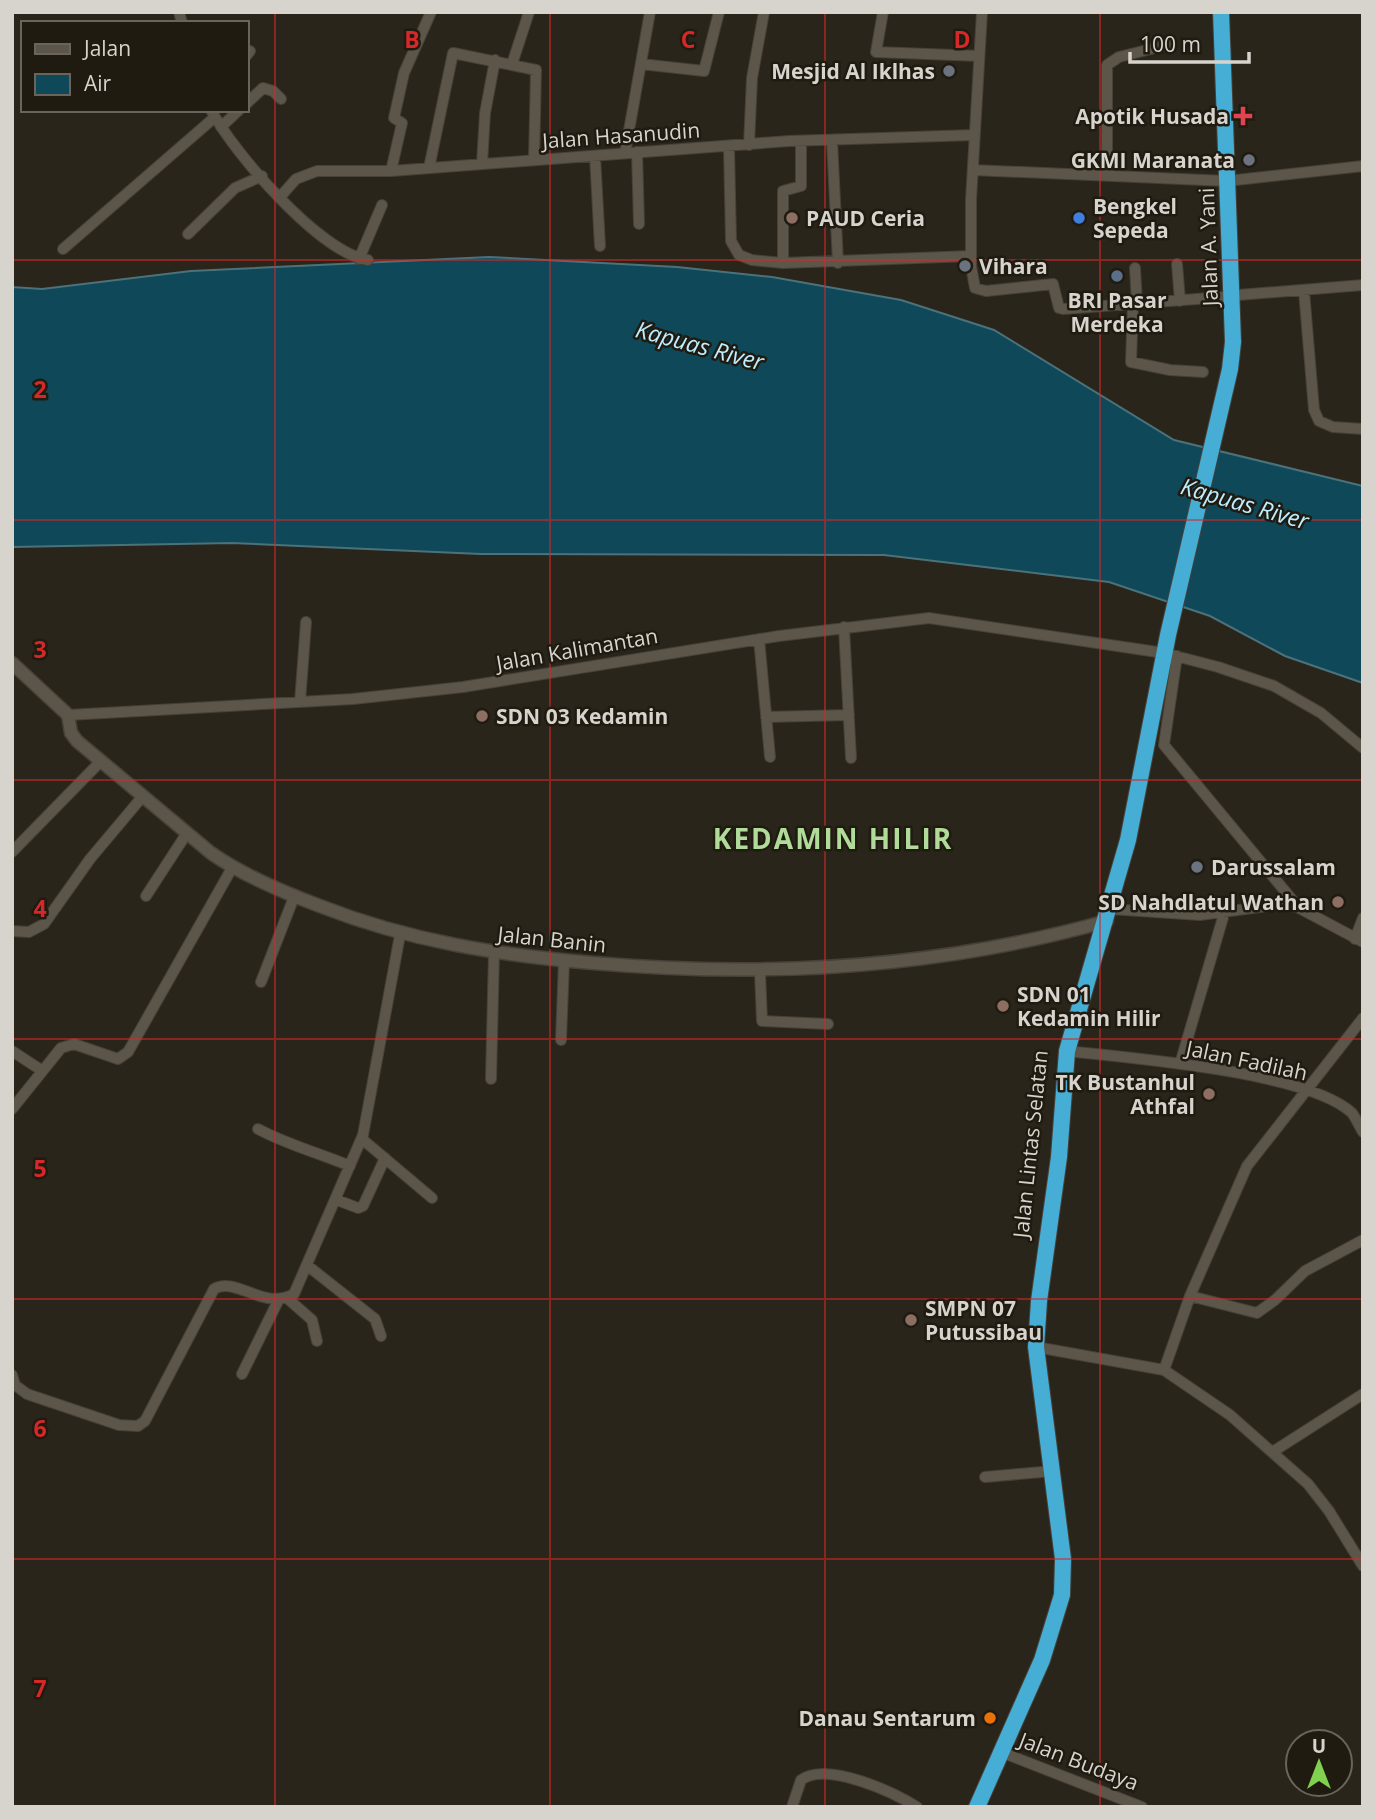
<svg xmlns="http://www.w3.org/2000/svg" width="1375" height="1819" font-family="'Open Sans',sans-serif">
  <rect width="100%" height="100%" fill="#2a251a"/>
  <!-- water -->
  <path fill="#0f4858" stroke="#4b727b" stroke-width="2" d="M489,257L677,267L772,277L901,300L994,330L1174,440L1363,486V683L1285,656L1210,616L1109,582L884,555L481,554L232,543L12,547V287L42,289L191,271Z"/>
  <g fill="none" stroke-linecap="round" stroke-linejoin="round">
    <!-- minor casing -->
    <g stroke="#464139" stroke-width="12">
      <path id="minor" d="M179,12L182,23
        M883,12L876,52L979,56
        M982,12L971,200V266L975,288L986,291L1053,284L1059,308L1063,309L1223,297
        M247,55L250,51
        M512,64L529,12
        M641,64L704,71L719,12
        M247,103L263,88L273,91L281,99
        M211,110C234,153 320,253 368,260
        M221,127L239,110
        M832,140L838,263
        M749,145L752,78L764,12
        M729,147L731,241L739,255L752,260L783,263L971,256
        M637,152L639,224
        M625,153L650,12
        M595,156L600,246
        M482,164L485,113L495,60
        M429,168L453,53L536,70L534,160
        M973,170L1227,181L1363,166
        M391,171L402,123L394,118L404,73L431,12
        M1107,175V65L1119,57L1171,44
        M280,197L296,179L317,171H391L789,141L974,135
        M188,234L235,188L262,176
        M63,249L215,117
        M359,259L382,205
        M783,263V191L801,186V141
        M1177,264L1180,301
        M1135,268L1137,303
        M1304,291L1314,410L1319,421L1333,427L1363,429
        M1238,295L1363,285
        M1133,304L1131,362L1170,370L1203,372
        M844,627L851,758
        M759,639L770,757
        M1177,656L1164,745L1299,908
        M300,702L306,622
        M68,715L353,699L463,687L779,636L929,618L1164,653L1218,667L1274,686L1321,713L1363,748
        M766,717L849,715
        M12,852L101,761
        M146,896L187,833
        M1110,909L1200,915L1283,904L1299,908L1363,942
        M12,931L29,932L44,924L90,859L143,796
        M1355,939L1363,918
        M760,972L762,1021L828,1024
        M261,982L294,897
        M561,1040L564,961
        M12,1051L41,1070
        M1067,1051C1130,1058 1309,1072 1352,1113C1356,1118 1359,1126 1363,1132
        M1180,1064L1224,914
        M491,1079L494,953
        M12,1109L61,1048L74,1044L118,1059L128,1052L232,868
        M258,1129C288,1145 319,1153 350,1166
        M362,1139L432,1198
        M337,1200L358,1208L363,1206L385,1158
        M308,1266L375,1319L381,1336
        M1190,1296L1257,1313L1275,1300L1305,1271L1363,1240
        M287,1298L312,1320L317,1341
        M1036,1347L1164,1370L1230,1415L1308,1484L1329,1511L1363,1566
        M1164,1370L1190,1296L1247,1166L1363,1018
        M242,1374L279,1299
        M12,1375L15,1385L27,1394L119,1425L138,1426L145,1421L214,1289C237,1276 263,1311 294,1294L363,1135L400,935
        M1274,1451L1363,1394
        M985,1477L1042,1472
        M1001,1752L1142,1807
        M792,1807L801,1780C827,1761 893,1792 917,1807"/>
    </g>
    <!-- tertiary casing -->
    <g stroke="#464139" stroke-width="15">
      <path id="tertiary" d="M12,663L68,715L71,733L77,741L211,853C244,876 282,892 320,906C409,941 498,955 593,963C765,978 940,968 1107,921"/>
    </g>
    <!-- trunk casing -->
    <g stroke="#464139" stroke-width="18">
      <path id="trunk" d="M977,1807L1042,1660L1062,1595L1063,1559L1036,1347L1039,1301L1059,1157L1067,1051L1128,840L1168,635L1230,369L1233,342L1221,12"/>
    </g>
    <!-- minor -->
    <use href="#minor" stroke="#5b554a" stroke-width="10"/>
    <!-- tertiary -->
    <use href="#tertiary" stroke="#5b554a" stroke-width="12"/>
    <!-- trunk -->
    <use href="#trunk" stroke="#46add5" stroke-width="16"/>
  </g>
  <!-- grid -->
  <path fill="none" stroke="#d62828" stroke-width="2" stroke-opacity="0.55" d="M275,12V1807M550,12V1807M825,12V1807M1100,12V1807M12,260H1363M12,520H1363M12,780H1363M12,1039H1363M12,1299H1363M12,1559H1363"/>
  <!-- markers -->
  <g fill="#6b7280" stroke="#201b11" stroke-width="2.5">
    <circle cx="949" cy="71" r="7"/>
    <circle cx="1249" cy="160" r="7"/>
    <circle cx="965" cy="266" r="7"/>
    <circle cx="1197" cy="867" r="7"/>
  </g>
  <path fill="#e0444e" stroke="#201b11" stroke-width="2.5" d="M1239.5 105.5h7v7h7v7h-7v7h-7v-7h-7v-7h7z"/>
  <g fill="#8d6e63" stroke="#201b11" stroke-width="2.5">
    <circle cx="792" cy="218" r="7"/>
    <circle cx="482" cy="716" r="7"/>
    <circle cx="1338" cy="902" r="7"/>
    <circle cx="1003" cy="1006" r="7"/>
    <circle cx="1209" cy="1094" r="7"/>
    <circle cx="911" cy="1320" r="7"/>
  </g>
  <circle fill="#3f7fe0" stroke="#201b11" stroke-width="2.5" cx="1079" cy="218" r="7"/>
  <circle fill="#5c6f8a" stroke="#201b11" stroke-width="2.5" cx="1117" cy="276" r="7"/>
  <circle fill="#e8710a" stroke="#201b11" stroke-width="2.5" cx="990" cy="1718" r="7"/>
  <g text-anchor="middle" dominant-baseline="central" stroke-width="5" stroke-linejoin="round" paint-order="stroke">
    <!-- poi labels -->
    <g font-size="21" font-weight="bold" fill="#d7d3cd" stroke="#201b11" text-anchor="start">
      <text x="935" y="71" text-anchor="end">Mesjid Al Iklhas</text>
      <text x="1229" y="116" text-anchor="end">Apotik Husada</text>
      <text x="1235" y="160" text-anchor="end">GKMI Maranata</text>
      <text x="1093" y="206">Bengkel<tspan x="1093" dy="24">Sepeda</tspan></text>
      <text x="806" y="218">PAUD Ceria</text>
      <text x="979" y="266">Vihara</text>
      <text x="1117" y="300" text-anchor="middle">BRI Pasar<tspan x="1117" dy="24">Merdeka</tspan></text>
      <text x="496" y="716">SDN 03 Kedamin</text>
      <text x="1211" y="867">Darussalam</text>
      <text x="1324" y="902" text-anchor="end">SD Nahdlatul Wathan</text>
      <text x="1017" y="994">SDN 01<tspan x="1017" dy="24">Kedamin Hilir</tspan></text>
      <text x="1195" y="1082" text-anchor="end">TK Bustanhul<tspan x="1195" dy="24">Athfal</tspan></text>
      <text x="925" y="1308">SMPN 07<tspan x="925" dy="24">Putussibau</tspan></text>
      <text x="976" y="1718" text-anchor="end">Danau Sentarum</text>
    </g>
    <!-- street labels -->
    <g font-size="21" fill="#d7d3cd" stroke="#201b11">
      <text transform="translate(621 135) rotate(-4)">Jalan Hasanudin</text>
      <text transform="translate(1208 247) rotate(-92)">Jalan A. Yani</text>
      <text transform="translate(577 649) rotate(-10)">Jalan Kalimantan</text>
      <text transform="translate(552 939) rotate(6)">Jalan Banin</text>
      <text transform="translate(1247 1060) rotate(12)">Jalan Fadilah</text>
      <text transform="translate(1030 1144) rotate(-84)">Jalan Lintas Selatan</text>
      <text transform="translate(1079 1761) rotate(21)">Jalan Budaya</text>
    </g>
    <!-- water labels -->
    <g font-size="23" font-style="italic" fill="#bdedff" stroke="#201b11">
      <text transform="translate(700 345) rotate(15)">Kapuas River</text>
      <text transform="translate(1245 503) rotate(16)">Kapuas River</text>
    </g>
    <!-- district labels -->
    <g font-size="28" font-weight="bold" letter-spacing="2" fill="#b0db99" stroke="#201b11">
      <text x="833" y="838">KEDAMIN HILIR</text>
    </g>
  </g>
  <g font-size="23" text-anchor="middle" font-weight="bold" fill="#d62828" stroke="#201b11" stroke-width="5" stroke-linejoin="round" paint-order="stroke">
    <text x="412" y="48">B</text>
    <text x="688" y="48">C</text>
    <text x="962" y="48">D</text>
    <text x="40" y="398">2</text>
    <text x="40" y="658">3</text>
    <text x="40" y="917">4</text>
    <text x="40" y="1177">5</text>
    <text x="40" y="1437">6</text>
    <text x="40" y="1697">7</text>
  </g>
  <!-- border -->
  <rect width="1375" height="1819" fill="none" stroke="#d7d3cd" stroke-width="28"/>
  <!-- legend -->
  <rect x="21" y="21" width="228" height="91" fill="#201b11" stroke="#69655c" stroke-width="2"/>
  <rect x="35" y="44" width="35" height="10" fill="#5b554a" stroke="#69655c" stroke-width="2"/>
  <text x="84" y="56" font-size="21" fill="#d7d3cd">Jalan</text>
  <rect x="35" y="74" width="35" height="21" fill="#0f4858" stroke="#69655c" stroke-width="2"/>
  <text x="84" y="91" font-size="21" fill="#d7d3cd">Air</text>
  <!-- north arrow -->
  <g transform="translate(1319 1763)"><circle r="33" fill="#201b11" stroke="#69655c" stroke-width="2"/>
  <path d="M0-5L12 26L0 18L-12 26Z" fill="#82d04f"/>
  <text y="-10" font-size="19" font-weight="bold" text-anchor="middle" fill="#d7d3cd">U</text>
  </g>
  <!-- scale -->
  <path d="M1130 52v10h119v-10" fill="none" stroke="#d7d3cd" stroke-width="3.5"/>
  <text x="1140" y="52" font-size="21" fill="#d7d3cd" stroke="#201b11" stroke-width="5" paint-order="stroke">100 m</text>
</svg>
